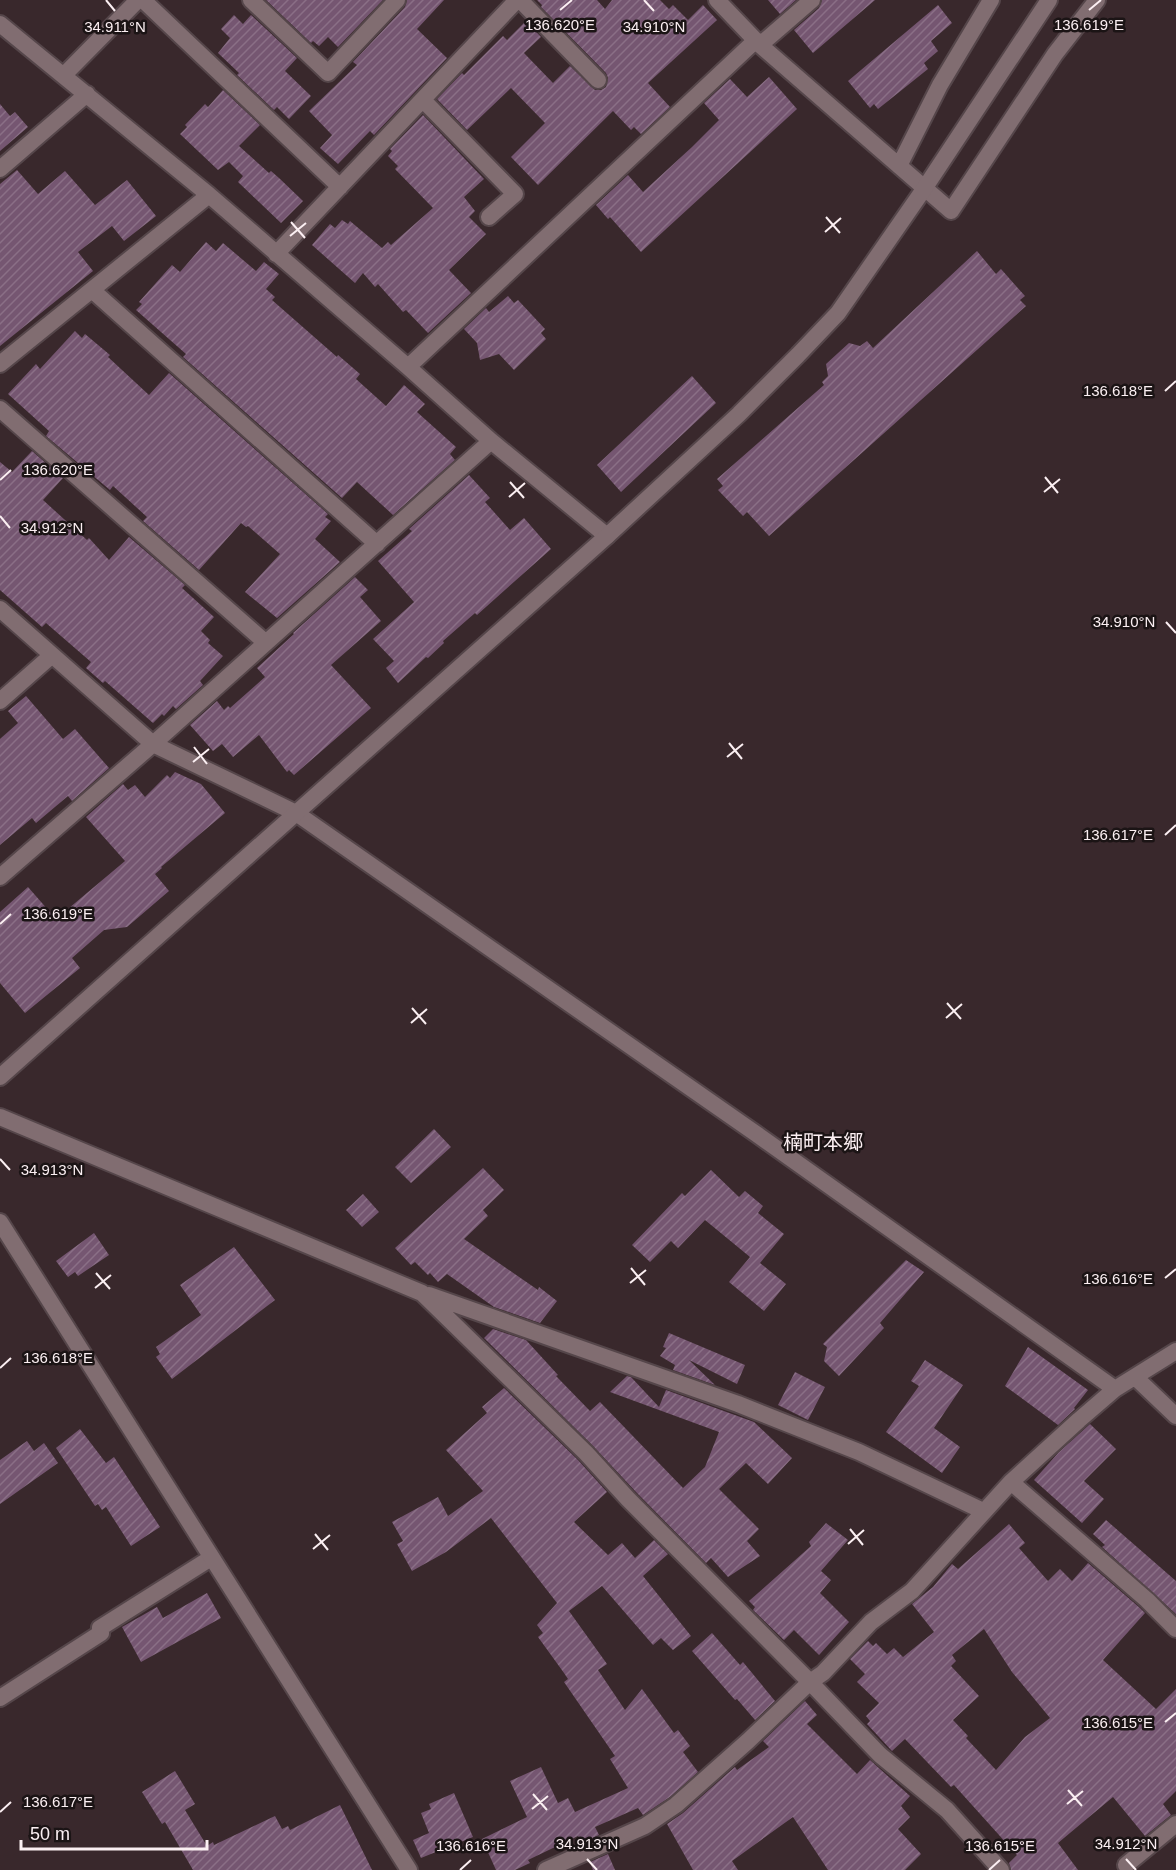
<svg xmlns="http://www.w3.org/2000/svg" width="1176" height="1870" font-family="Arial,'Noto Sans JP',sans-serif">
  <defs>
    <pattern id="building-hatch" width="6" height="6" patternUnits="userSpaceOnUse" patternTransform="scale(1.5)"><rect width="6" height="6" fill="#755671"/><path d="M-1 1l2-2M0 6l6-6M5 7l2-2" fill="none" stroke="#8a6f86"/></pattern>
  </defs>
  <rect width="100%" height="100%" fill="#39282c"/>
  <!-- building -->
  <path fill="url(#building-hatch)" fill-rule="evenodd" d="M266,0H383L338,47L328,37L319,46L313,41L311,43Z
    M407,0H444L417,29L447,58L374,135L370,131L338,164L320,148L332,135L309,111L357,65L353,62L405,7Z
    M537,0H597L605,9L612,0H660L669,9L673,5L688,20L703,5L717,20L648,83L670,107L641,134L634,127L631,130L613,111L538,185L511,157L545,123L511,88L467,130L437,99L462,73L464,75L503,36L507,40L526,21L541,37L524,53L553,83L570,66L595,90H601L606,87L608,78L606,73L541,7L542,5Z
    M768,0H796L780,14Z
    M822,0H875L813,53L794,30L819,8Z
    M938,5L952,23L931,41L938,51L924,63L928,69L878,109L874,104L870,108L848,81Z
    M234,15L243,24L251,15L297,58L285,71L311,96L289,119L277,107L274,110L237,75L239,73L218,53L230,38L221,29Z
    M769,77L797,109L641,252L610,217L608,219L596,205L628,175L643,192L692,147L719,120L704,103L730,79L747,97Z
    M223,90L260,125L239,146L269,173L271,171L279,178L303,201L281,223L238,182L243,176L229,162L218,170L180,134L187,127L185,125L205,104L208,107Z
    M0,104L10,116L15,112L28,127L0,151Z
    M423,115L484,179L464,197L475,211L469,217L486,234L449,270L471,293L428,333L406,310L403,312L378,284L375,287L363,273L355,283L312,245L330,224L335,228L342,220L348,224L350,221L382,248L388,242L391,245L433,208L395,169L398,166L388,156L392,151L390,149Z
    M17,170L38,194L65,171L95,205L127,180L156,216L124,241L112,226L78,252L93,271L0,346V184Z
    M206,242L216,251L223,243L256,271L264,262L279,274L266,289L275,297L272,300L337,357L338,355L360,374L356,379L386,406L404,385L425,404L417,412L456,447L450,454L455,460L393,515L357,482L342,498L183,357L186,354L136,310L142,304L139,302L172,265L180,272Z
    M977,251L996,274L1001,269L1025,296L1020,300L1026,306L769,536L747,512L743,516L718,490L723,486L717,479L824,385L822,382L828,376L826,364L849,343L860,346L867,341L873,348Z
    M508,296L514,303L518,300L545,329L541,333L546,339L514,370L499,354L480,360L477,343L464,329L486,308L489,312Z
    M75,331L82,338L85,334L110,355L108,357L149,395L169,373L328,514L325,517L331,521L315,539L340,562L277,618L245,592L280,554L248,526L246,527L241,523L199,570L143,521L147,517L113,486L110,490L46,436L49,431L8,394L36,364L40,369Z
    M692,376L716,403L621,492L597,465Z
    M32,451L63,478L43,500L87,540L89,538L109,560L129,537L185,585L182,588L214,617L201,631L210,640L208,643L223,656L200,681L203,685L176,709L173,706L164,716L162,714L153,723L105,681L103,683L86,668L91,662L46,623L42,627L0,590V462L12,472Z
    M469,475L490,498L485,502L510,530L524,518L551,549L477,615L475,613L443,641L444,643L428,658L426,657L398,683L386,668L394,661L373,639L414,602L378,561L412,531L409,529Z
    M355,577L368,590L360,597L381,621L331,665L371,708L294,775L289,770L287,772L259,735L233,757L222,744L213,751L190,725L217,701L224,710L228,706L230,708L265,677L257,668L294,634L293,633Z
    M26,696L63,739L75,729L109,768L72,801L68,796L36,823L32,818L0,845V739L18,723L8,711Z
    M175,772L201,784L225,813L161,867L162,868L155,874L169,891L127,927L104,930L72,958L80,968L25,1013L0,983V912L28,887L56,919L125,861L86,817L123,784L128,790L135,785L145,797L167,775L170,778Z
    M434,1129L451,1147L411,1183L395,1167Z
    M483,1168L504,1190L483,1210L488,1216L464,1239L538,1290L539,1287L557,1301L540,1323L494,1307L447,1274L438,1282L430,1273L428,1275L415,1262L411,1265L395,1248Z
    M711,1170L739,1197L745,1191L763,1206L758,1213L784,1234L760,1263L786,1284L764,1311L729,1282L750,1257L705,1220L678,1248L671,1241L650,1262L632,1245L682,1193L685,1196Z
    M363,1194L379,1212L362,1227L346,1210Z
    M94,1233L109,1255L78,1276L75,1272L68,1277L56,1261Z
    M234,1247L275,1300L172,1379L156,1357L160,1354L156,1347L201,1315L180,1285Z
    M906,1260L924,1272L880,1323L884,1328L839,1376L824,1361L827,1347L823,1344Z
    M493,1329L526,1340L558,1375L556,1376L590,1411L600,1402L683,1488L705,1467L719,1432L610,1392L627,1376L631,1377L659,1407L666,1390L754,1422L792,1458L768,1484L746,1463L719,1489L759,1529L747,1541L760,1556L728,1577L711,1558L706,1563L636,1492L593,1446L484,1338Z
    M669,1333L745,1365L737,1384L689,1360L715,1385L673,1370L675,1365L660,1356L666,1348L663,1347Z
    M1028,1347L1088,1390L1074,1408L1075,1409L1058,1425L1005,1386Z
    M925,1360L963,1385L934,1428L960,1447L942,1473L886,1432L919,1386L911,1381Z
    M795,1372L825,1387L808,1420L778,1405Z
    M504,1388L578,1460L607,1492L574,1522L608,1555L622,1543L635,1558L654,1540L668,1554L643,1576L691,1636L673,1650L661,1638L653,1645L602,1586L569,1611L607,1664L598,1670L625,1710L642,1689L674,1733L678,1730L690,1746L683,1752L698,1772L670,1797L643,1815L638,1808L595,1827L599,1835L581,1843L578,1836L528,1860L530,1863L515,1870H496L482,1839L527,1817L510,1781L541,1767L558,1803L568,1798L575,1812L628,1788L610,1759L615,1756L564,1682L568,1679L564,1673L538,1637L543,1633L537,1625L557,1603L491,1518L446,1552L412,1571L397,1544L403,1541L392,1522L438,1497L448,1516L483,1491L446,1450L487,1413L482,1407Z
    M1090,1424L1116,1449L1084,1481L1104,1499L1082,1523L1034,1480L1059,1452Z
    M80,1429L106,1463L114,1457L160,1527L131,1546L106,1507L102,1510L98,1504L95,1506L56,1448Z
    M27,1441L34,1451L44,1443L58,1463L0,1504V1460Z
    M1106,1520L1176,1581V1614L1102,1547L1105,1545L1093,1534Z
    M826,1523L848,1540L821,1571L831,1580L820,1593L849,1622L819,1655L794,1630L784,1640L753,1610L755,1607L749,1601L811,1546L809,1542Z
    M1009,1524L1025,1543L1019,1548L1048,1581L1060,1569L1072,1581L1088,1563L1140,1608L1145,1613L1103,1660L1156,1709L1176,1689V1791L1163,1804L1171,1815L1145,1836L1113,1797L1058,1843L1078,1870H1011L1009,1863L1017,1855L954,1785L951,1787L905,1739L892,1751L867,1724L870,1721L866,1716L879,1703L857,1682L865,1674L850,1659L868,1641L873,1646L876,1643L887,1654L894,1648L903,1657L934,1632L912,1604L933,1587L952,1564L958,1569ZM984,1629L1012,1672L1050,1718L1025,1737L996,1770L966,1738L968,1736L953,1720L979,1696L951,1666L956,1661L952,1655Z
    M207,1593L221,1618L141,1662L122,1627L157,1607L163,1618Z
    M712,1633L740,1665L743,1662L775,1701L755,1720L737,1699L735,1700L692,1651Z
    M805,1701L817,1715L807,1724L857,1774L870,1760L910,1796L901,1806L910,1817L898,1829L921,1854L905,1870H828L793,1817L732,1861L738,1870H693L667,1824L683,1813L728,1773L735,1767L737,1770L769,1747L763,1741Z
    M175,1771L195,1804L185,1810L207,1846L213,1842L214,1845L275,1816L282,1829L288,1826L290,1830L340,1805L372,1870H193L165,1822L162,1824L142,1792Z
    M454,1793L473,1837L421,1858L413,1840L429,1833L421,1813L431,1809L429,1804Z
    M608,1854L615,1870H593L590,1862Z"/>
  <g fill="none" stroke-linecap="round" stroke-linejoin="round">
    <!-- minor casing -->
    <g stroke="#55464a" stroke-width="20">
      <path id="minor" d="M143,0L340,187
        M251,0L328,73L397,0
        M520,0L598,80
        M717,0L760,45L951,211L1055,54L1097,0
        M0,24L209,195L408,367L491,441L607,536
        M760,45L812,0
        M64,75L138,0
        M423,100L515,194L489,217
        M899,166L940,85L991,0
        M0,169L87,94
        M276,254L517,0
        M92,290L377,544
        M0,364L209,195
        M408,367L756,40
        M0,409L265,642
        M0,609L153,744L296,813L755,1133L1115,1389
        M0,701L51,656
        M0,877L153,744L491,441
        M0,1117L422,1293L586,1453L628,1499L810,1682L880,1755L947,1810L1001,1870
        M429,1295L738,1404L859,1452L983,1511
        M1135,1377L1176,1416
        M1011,1482L1147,1600L1176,1629
        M0,1698L101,1633L100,1628L211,1558
        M1126,1865L1176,1824
        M546,1870L645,1826L676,1805L748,1741L810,1682L823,1673L871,1622L912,1591L1011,1482L1079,1420L1115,1389L1176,1351"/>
    </g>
    <!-- tertiary casing -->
    <g stroke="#55464a" stroke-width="20">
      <path id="tertiary" d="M0,1077L607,536L739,414L798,355L838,313L924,189L1049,0
        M0,1222L409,1870"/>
    </g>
    <!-- minor -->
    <use href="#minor" stroke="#816d71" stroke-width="16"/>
    <!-- tertiary -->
    <use href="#tertiary" stroke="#816d71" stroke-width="16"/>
  </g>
  <!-- ticks -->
  <path fill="none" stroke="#fbeff2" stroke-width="2" d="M106,0L115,11M644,0L654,11M560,10L572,0M1089,10L1101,0M826,217L840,233M291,222L305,238M825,232L841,218M290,236L306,223M1165,391L1176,381M1045,477L1058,493M0,480L11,470M510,482L524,498M1044,492L1060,479M509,497L525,483M0,516L10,528M1166,622L1176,633M729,743L742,759M194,747L207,764M727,757L743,744M193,762L209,749M1165,835L1176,825M0,924L11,914M947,1003L961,1019M412,1008L426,1024M946,1018L962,1004M411,1023L427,1009M0,1159L10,1170M631,1268L645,1285M96,1273L110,1289M1165,1278L1176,1269M630,1283L646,1270M95,1288L111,1275M0,1368L11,1358M850,1529L863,1545M315,1534L328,1550M848,1544L864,1530M313,1549L330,1535M1165,1722L1176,1713M1068,1790L1082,1806M533,1794L547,1810M1067,1804L1083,1791M532,1809L548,1796M0,1812L11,1802M587,1859L597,1870M1126,1859L1136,1870M460,1870L471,1860M989,1870L1000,1860"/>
  <g text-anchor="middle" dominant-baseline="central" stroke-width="5" stroke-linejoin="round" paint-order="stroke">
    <!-- quarter labels -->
    <g font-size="20" fill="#fbeff2" stroke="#1b1415">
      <text x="823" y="1142">楠町本郷</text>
    </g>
  </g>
  <g font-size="15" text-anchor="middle" fill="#fbeff2" stroke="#1b1415" stroke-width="5" stroke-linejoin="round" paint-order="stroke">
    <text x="560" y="30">136.620°E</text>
    <text x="1089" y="30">136.619°E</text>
    <text x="115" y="32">34.911°N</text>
    <text x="654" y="32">34.910°N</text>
    <text x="1118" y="396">136.618°E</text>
    <text x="58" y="475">136.620°E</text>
    <text x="52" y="533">34.912°N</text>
    <text x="1124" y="627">34.910°N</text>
    <text x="1118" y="840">136.617°E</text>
    <text x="58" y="919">136.619°E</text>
    <text x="52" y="1175">34.913°N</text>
    <text x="1118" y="1284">136.616°E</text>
    <text x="58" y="1363">136.618°E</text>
    <text x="1118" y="1728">136.615°E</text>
    <text x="58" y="1807">136.617°E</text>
    <text x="587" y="1849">34.913°N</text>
    <text x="1126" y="1849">34.912°N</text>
    <text x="471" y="1851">136.616°E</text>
    <text x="1000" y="1851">136.615°E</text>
  </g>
  <!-- scale -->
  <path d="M21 1840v9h186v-9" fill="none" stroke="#fbeff2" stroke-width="3"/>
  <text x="30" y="1840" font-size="18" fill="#fbeff2" stroke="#1b1415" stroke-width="4.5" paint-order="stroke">50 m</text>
</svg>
